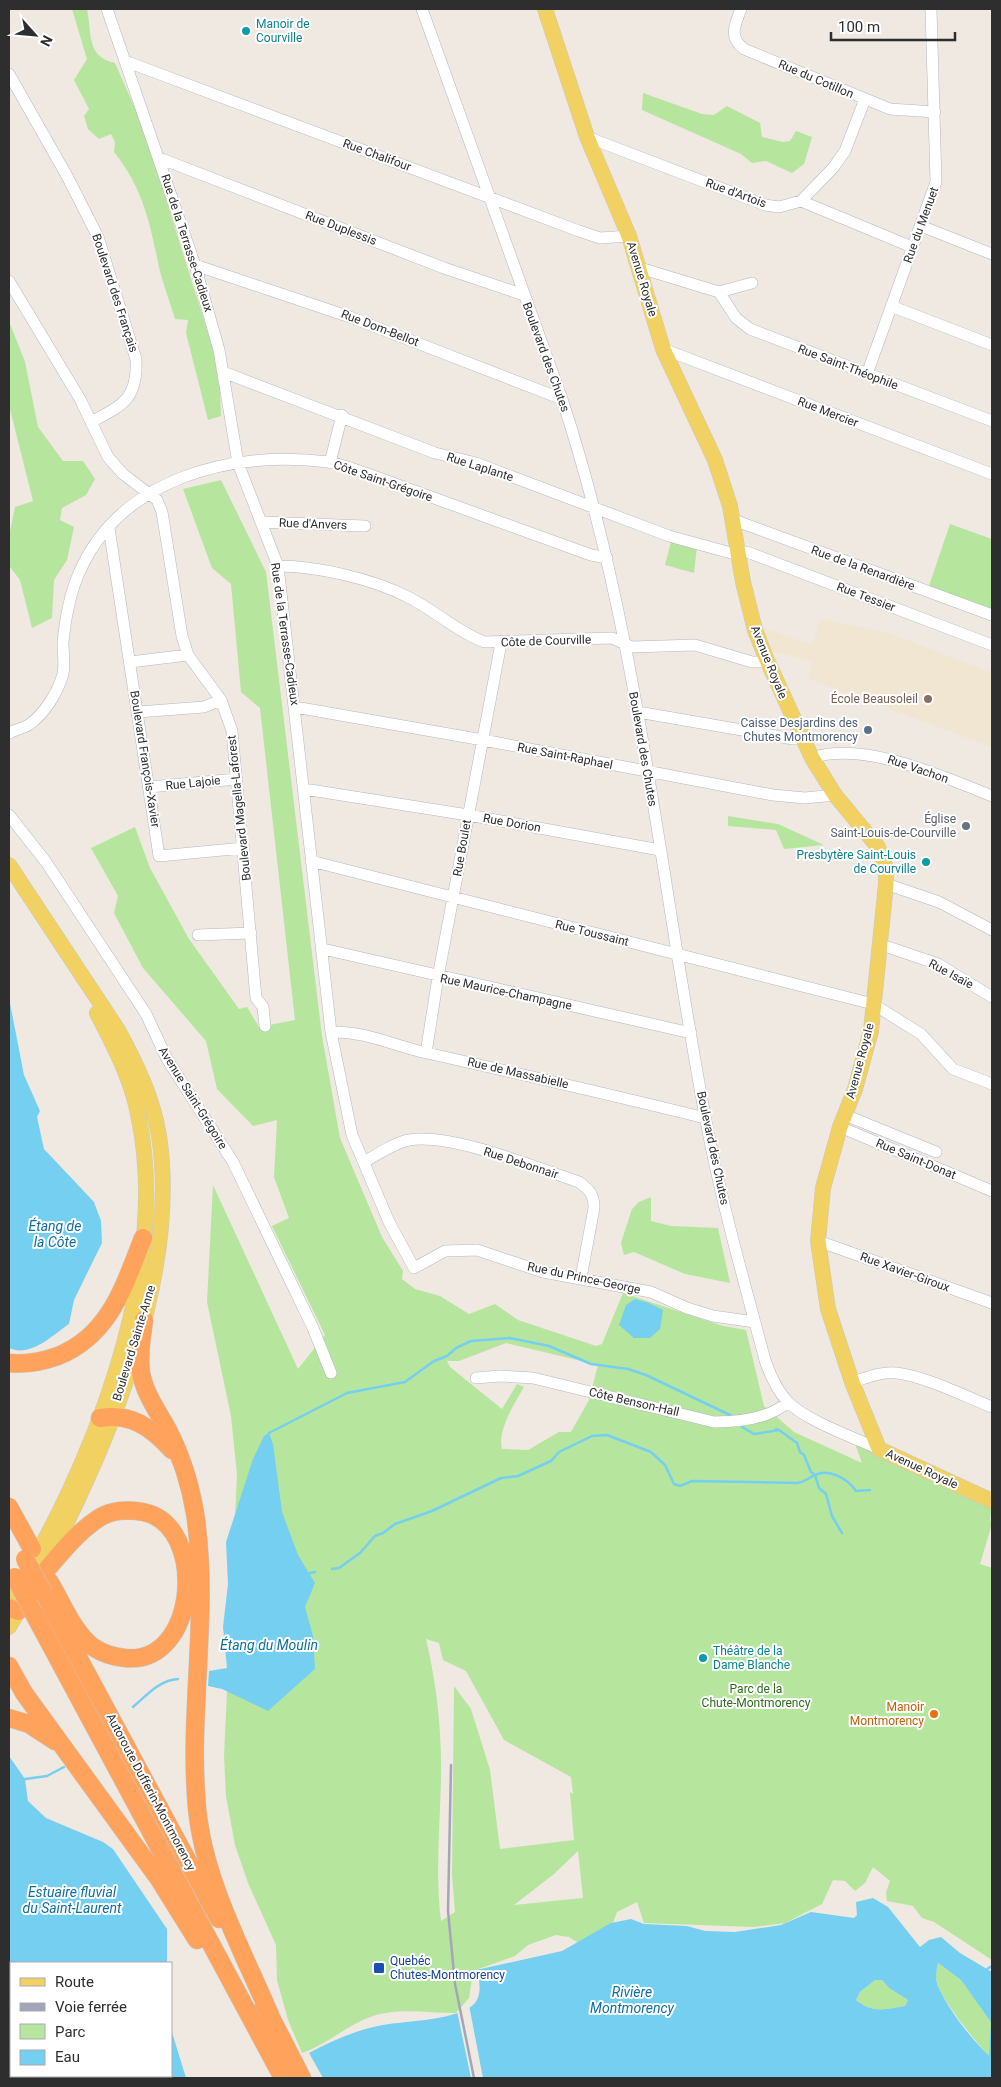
<svg xmlns="http://www.w3.org/2000/svg" width="1001" height="2087" viewBox="0 0 1001 2087" font-family="Roboto,sans-serif">
<rect width="100%" height="100%" fill="#efe9e1"/>
<path fill="#f0e6d1" d="M821,619L888,633L992,673V747L808,679L813,662L781,653H769L758,626L812,645Z"/>
<path fill="#b6e59e" fill-rule="evenodd" d="M72,9H87C92,33 86,57 115,63L144,129L219,368L221,416L208,420L186,333L188,320L175,319C170,302 163,284 159,267C150,223 143,188 114,152L115,142L111,134L99,139L88,129L84,116L89,109L74,80L87,59Z
M643,93L702,114L714,115L727,106L760,123L762,137L783,142L790,141L796,131L812,137L804,164L792,173L766,161L752,163L741,154L642,110Z
M9,321L25,362L38,427L63,461H83L95,479L86,495L62,508L60,520L74,527L67,560L54,580L52,618L32,628L20,580L10,567L9,560V536L15,507L33,501L9,405Z
M221,480L266,572L322,1036L340,1138L382,1237L403,1271L402,1279L415,1289L440,1296L469,1314L495,1304L518,1320L596,1346L602,1344L623,1293L723,1326L746,1330L764,1406L794,1432L862,1463L853,1438L992,1501L990,1520L992,1524L980,1564L992,1568V1960L934,1922L922,1918L913,1906L887,1901L886,1892L890,1881L873,1867L865,1883L855,1891L845,1881L833,1880L822,1904L785,1923L753,1927L644,1923L637,1902L617,1912L610,1931L582,1945L569,1937L556,1935L528,1945L515,1956L473,1971L469,1998L456,2013C422,2013 389,2005 357,2023C338,2033 322,2046 302,2053L288,2020L277,1980L276,1945L248,1883L235,1845L226,1796L224,1756L237,1475L231,1416L207,1302L213,1185L298,1369L325,1335L272,1226L289,1218L274,1177L277,1120L253,1126L217,1089L206,1041L143,968L114,913L118,896L91,848L135,827L150,868L189,939L239,1009L247,1007L259,1027L295,1020L260,708L241,692L231,584L212,568L183,489ZM506,1343L598,1365L589,1400L571,1432H559L528,1450L502,1449C497,1430 515,1403 524,1387L517,1384L502,1409L450,1367L447,1361H459ZM426,1639L439,1643L443,1660L466,1671L504,1740L571,1777L573,1794L570,1792L574,1840L500,1849L490,1770L471,1709L454,1686L452,1875L455,1912L441,1921C435,1874 440,1826 441,1779C442,1732 437,1686 426,1639ZM578,1851L583,1898L514,1905L554,1874Z
M950,524L992,539V609L929,586Z
M672,538L697,546L694,573L665,565Z
M728,816L778,824L824,845L784,849L776,830L728,826Z
M651,1197V1221L671,1226L718,1228L730,1283L685,1274L634,1252L624,1255L621,1243L632,1209L639,1202Z
M938,1963L961,1980L992,2022L989,2057C976,2041 941,2000 937,1982C935,1975 936,1970 938,1963Z
M875,1980H882L889,1988L908,2000L905,2006C884,2009 874,2014 856,2000L860,1992Z"/>
<path fill="#75cff0" fill-rule="evenodd" d="M9,998L24,1075L40,1111L37,1117L44,1149L94,1202L101,1221L102,1243L74,1300L69,1324C53,1335 30,1358 9,1348Z
M635,1299L649,1303L663,1310L660,1329L650,1338H634L619,1325L626,1305Z
M269,1433L273,1444L282,1512L298,1555L315,1583L305,1607L313,1636L315,1669L268,1711L222,1689L208,1686L209,1671L227,1668L223,1627L228,1584L226,1542L253,1459L264,1436Z
M9,1756L25,1779L28,1801L46,1818L103,1842L113,1849L167,1929V1963H11V2076H171V2029L186,2078H9Z
M873,1898L888,1907L920,1947L929,1940L941,1937L960,1953L992,1972V2078H264C302,2057 339,2033 383,2025C405,2021 461,2020 475,2003C482,1994 480,1980 476,1970L562,1951L611,1923L631,1919L644,1924L687,1926L705,1931L735,1932L781,1925L811,1912L854,1918L857,1915L856,1902ZM938,1963L961,1980L991,2022L989,2056C970,2037 949,2011 938,1986C935,1979 936,1971 938,1963ZM875,1980H882L889,1988L908,2000L905,2006C884,2009 874,2014 856,2000L860,1992Z"/>
<path fill="#efe9e1" d="M469,2005L483,2078H471L457,2011Z
M308,2051L323,2078H264L263,2076Z"/>
<g fill="none" stroke-linecap="round" stroke-linejoin="round">
<path stroke="#75cff0" stroke-width="2.5" d="M742,1427L754,1434L779,1430L776,1429
M779,1430L797,1443L800,1452L804,1455L811,1472L815,1475L819,1488L826,1494L832,1516L842,1533
M269,1433L347,1393L405,1382L434,1361L447,1356L456,1348L471,1341L510,1338L549,1346L591,1364L628,1369L646,1375L732,1416
M332,1569L339,1568L360,1553L375,1536L383,1533L395,1524L432,1511L501,1478L518,1476L551,1461L559,1452L592,1436L607,1435L651,1452L665,1465L674,1484L680,1486L692,1481L797,1483C805,1482 808,1478 815,1475C829,1468 848,1479 856,1491L870,1490
M310,1573L315,1572
M133,1707C146,1696 159,1680 178,1679
M25,1779L47,1776L64,1767
M987,1969L992,1966"/>
<defs>
<path id="minor" d="M107,9L195,265L219,350L238,463L278,566L331,1032L352,1135L389,1222L414,1268L445,1251L477,1250L543,1272L651,1292L687,1308L713,1316L755,1322
M422,9L562,399C639,633 660,880 706,1121C721,1201 744,1281 765,1360C770,1375 776,1389 787,1401C804,1420 855,1438 879,1449
M741,9C735,25 728,37 744,49L890,109L935,112
M125,61L579,231L600,238L629,236
M9,74L67,176L98,237L136,359C138,399 123,405 91,422
M587,137L765,205L779,207L801,201L912,247
M159,158L444,268L524,295
M801,201L833,168L845,151L865,99
M921,226L992,254
M195,265L350,317L562,399
M640,268L719,292L736,318L750,329L992,421
M9,281L80,399L108,457L123,474L157,500L162,512L182,636L188,655L221,700L232,731L256,998L263,1007L265,1026
M719,292L752,283
M891,306L992,345
M663,349L992,474
M223,372L435,453L476,463L669,536L731,553L747,552L992,645
M867,374L936,182L931,9
M330,463L342,415
M734,520L992,615
M261,522L365,526
M109,528L159,856L244,848
M278,566C317,566 373,579 408,597C434,610 456,631 484,642L612,638L632,647L695,645L752,662H768
M130,662L188,655
M295,707L483,740L773,795L805,798L835,795
M138,712L204,707L221,700
M638,712L793,739H802
M9,733C15,730 24,728 30,724C45,713 58,692 63,674C65,664 63,653 63,643C65,621 70,594 79,573C121,477 233,450 328,462C341,464 353,469 365,473L591,555L607,558
M812,758C863,740 944,777 992,796
M149,787L237,779
M304,789L468,815L660,850
M9,815L46,862L146,1014L167,1059L233,1162L313,1328L331,1373
M311,861L873,1004L921,1034L953,1069L992,1084
M886,884L939,902L992,930
M198,935L251,933
M879,944L938,964L992,997
M323,949L691,1033
M331,1032C365,1031 395,1046 427,1053C520,1074 613,1095 705,1118
M426,1053L438,977L501,643
M845,1115L936,1152
M840,1127L992,1191
M364,1162C378,1154 394,1143 409,1140C452,1133 537,1168 579,1182C590,1190 594,1195 594,1208L581,1278
M818,1241L992,1303
M476,1378L500,1376L533,1378L714,1422C739,1422 769,1419 788,1402
M852,1382C866,1378 882,1371 897,1373C927,1377 964,1396 992,1407"/>
<path id="major" d="M545,9L587,137L629,236L663,349L715,460L730,506L743,582L755,630L766,658L812,758L835,795L878,847L886,868V884L871,1031L855,1089L840,1127L823,1188L818,1241L828,1309L852,1382L879,1449L992,1501
M9,865L118,1030C136,1063 153,1098 159,1136C180,1274 109,1444 45,1565
M9,1602C91,1471 172,1271 138,1114C131,1078 114,1046 97,1013
M9,1627L24,1602"/>
<path id="highway" d="M144,1320C142,1338 138,1356 141,1373C145,1394 157,1410 167,1428C181,1455 190,1483 195,1513C210,1611 188,1710 197,1808C204,1881 242,1949 270,2015
M9,1363C26,1365 41,1362 58,1356C110,1335 124,1286 143,1238
M100,1418C131,1413 151,1427 172,1450
M9,1507L32,1549
M35,1583C55,1561 74,1534 99,1518C111,1510 129,1509 143,1512C208,1524 199,1666 125,1658C114,1657 102,1653 93,1647C73,1632 62,1602 49,1581
M44,1594L219,1919
M9,1608L18,1611
M33,1612L283,2078
M9,1666L24,1693L159,1879L197,1940
M9,1718L29,1724L55,1741
M264,2004L302,2078"/>
</defs>
<use href="#minor" stroke="#b4b7c1" stroke-width="12"/>
<use href="#major" stroke="#c9c9c9" stroke-width="16"/>
<use href="#highway" stroke="#c9c9c9" stroke-width="19"/>
<use href="#minor" stroke="#fff" stroke-width="11"/>
<use href="#major" stroke="#f2d163" stroke-width="15"/>
<use href="#highway" stroke="#ffa35c" stroke-width="18"/>
<path stroke="#a3a6b8" stroke-width="2.5" d="M451,1765L448,1911L455,1984L474,2078"/>
<defs>
<path id="highway-bridge" d="M25,1559L44,1594
M15,1577L33,1612"/>
</defs>
<use href="#highway-bridge" stroke="#c9c9c9" stroke-width="19" stroke-linecap="butt"/>
<use href="#highway-bridge" stroke="#ffa35c" stroke-width="18"/>
</g>
<g fill="#0f9aa8" stroke="#fff" stroke-width="2">
<circle cx="246" cy="31" r="5"/>
<circle cx="926" cy="862" r="5"/>
<circle cx="703" cy="1658" r="5"/>
</g>
<circle fill="#8d6e63" stroke="#fff" stroke-width="2" cx="928" cy="699" r="5"/>
<circle fill="#5c6f8a" stroke="#fff" stroke-width="2" cx="868" cy="730" r="5"/>
<circle fill="#6b7280" stroke="#fff" stroke-width="2" cx="966" cy="826" r="5"/>
<circle fill="#e8710a" stroke="#fff" stroke-width="2" cx="934" cy="1714" r="5"/>
<rect fill="#1a4fb4" stroke="#fff" stroke-width="2" x="373" y="1962" width="12" height="12" rx="2.5"/>
<g text-anchor="middle" stroke-width="4" stroke-linejoin="round" paint-order="stroke">
<g font-size="12" fill="#0d838f" stroke="#fff" text-anchor="start">
<text x="256" y="28">Manoir de<tspan x="256" dy="14">Courville</tspan></text>
<text x="916" y="859" text-anchor="end">Presbytère Saint-Louis<tspan x="916" dy="14">de Courville</tspan></text>
<text x="713" y="1655">Théâtre de la<tspan x="713" dy="14">Dame Blanche</tspan></text>
</g>
<g font-size="12" fill="#2e2e2e" stroke="#fff">
<text transform="translate(816 79) rotate(23)" y="4">Rue du Cotillon</text>
<text transform="translate(377 155) rotate(20)" y="4">Rue Chalifour</text>
<text transform="translate(736 193) rotate(20)" y="4">Rue d'Artois</text>
<text transform="translate(921 225) rotate(-70)" y="4">Rue du Menuet</text>
<text transform="translate(341 228) rotate(21)" y="4">Rue Duplessis</text>
<text transform="translate(187 243) rotate(72)" y="4">Rue de la Terrasse-Cadieux</text>
<text transform="translate(642 279) rotate(73)" y="4">Avenue Royale</text>
<text transform="translate(115 293) rotate(72)" y="4">Boulevard des Français</text>
<text transform="translate(380 328) rotate(21)" y="4">Rue Dom-Bellot</text>
<text transform="translate(546 357) rotate(70)" y="4">Boulevard des Chutes</text>
<text transform="translate(848 367) rotate(21)" y="4">Rue Saint-Théophile</text>
<text transform="translate(828 412) rotate(21)" y="4">Rue Mercier</text>
<text transform="translate(480 467) rotate(18)" y="4">Rue Laplante</text>
<text transform="translate(383 481) rotate(19)" y="4">Côte Saint-Grégoire</text>
<text transform="translate(313 524) rotate(2)" y="4">Rue d'Anvers</text>
<text transform="translate(863 568) rotate(20)" y="4">Rue de la Renardière</text>
<text transform="translate(866 597) rotate(21)" y="4">Rue Tessier</text>
<text transform="translate(285 634) rotate(82)" y="4">Rue de la Terrasse-Cadieux</text>
<text transform="translate(546 641) rotate(-2)" y="4">Côte de Courville</text>
<text transform="translate(769 662) rotate(68)" y="4">Avenue Royale</text>
<text transform="translate(643 749) rotate(80)" y="4">Boulevard des Chutes</text>
<text transform="translate(565 756) rotate(11)" y="4">Rue Saint-Raphael</text>
<text transform="translate(145 759) rotate(81)" y="4">Boulevard François-Xavier</text>
<text transform="translate(918 769) rotate(19)" y="4">Rue Vachon</text>
<text transform="translate(193 783) rotate(-6)" y="4">Rue Lajoie</text>
<text transform="translate(239 808) rotate(-96)" y="4">Boulevard Magella-Laforest</text>
<text transform="translate(512 823) rotate(10)" y="4">Rue Dorion</text>
<text transform="translate(462 848) rotate(-80)" y="4">Rue Boulet</text>
<text transform="translate(592 933) rotate(14)" y="4">Rue Toussaint</text>
<text transform="translate(951 974) rotate(28)" y="4">Rue Isaïe</text>
<text transform="translate(506 992) rotate(12)" y="4">Rue Maurice-Champagne</text>
<text transform="translate(860 1061) rotate(-75)" y="4">Avenue Royale</text>
<text transform="translate(518 1073) rotate(13)" y="4">Rue de Massabielle</text>
<text transform="translate(193 1098) rotate(58)" y="4">Avenue Saint-Grégoire</text>
<text transform="translate(713 1148) rotate(78)" y="4">Boulevard des Chutes</text>
<text transform="translate(916 1159) rotate(23)" y="4">Rue Saint-Donat</text>
<text transform="translate(521 1163) rotate(18)" y="4">Rue Debonnair</text>
<text transform="translate(905 1272) rotate(20)" y="4">Rue Xavier-Giroux</text>
<text transform="translate(584 1278) rotate(12)" y="4">Rue du Prince-George</text>
<text transform="translate(134 1343) rotate(-73)" y="4">Boulevard Sainte-Anne</text>
<text transform="translate(634 1402) rotate(13)" y="4">Côte Benson-Hall</text>
<text transform="translate(922 1469) rotate(25)" y="4">Avenue Royale</text>
<text transform="translate(151 1792) rotate(62)" y="4">Autoroute Dufferin-Montmorency</text>
</g>
<g font-size="12" fill="#785e54" stroke="#fff" text-anchor="end">
<text x="918" y="703">École Beausoleil</text>
</g>
<g font-size="12" fill="#4e5e75" stroke="#fff" text-anchor="end">
<text x="858" y="727">Caisse Desjardins des<tspan x="858" dy="14">Chutes Montmorency</tspan></text>
</g>
<g font-size="12" fill="#5b616d" stroke="#fff" text-anchor="end">
<text x="956" y="823">Église<tspan x="956" dy="14">Saint-Louis-de-Courville</tspan></text>
</g>
<g font-size="12" fill="#2c6e1b" stroke="#fff">
<text x="756" y="1693">Parc de la<tspan x="756" dy="14">Chute-Montmorency</tspan></text>
</g>
<g font-size="12" fill="#c56008" stroke="#fff" text-anchor="end">
<text x="924" y="1711">Manoir<tspan x="924" dy="14">Montmorency</tspan></text>
</g>
<g font-size="12" fill="#164399" stroke="#fff" text-anchor="start">
<text x="390" y="1965">Quebéc<tspan x="390" dy="14">Chutes-Montmorency</tspan></text>
</g>
<g font-size="14" font-style="italic" fill="#0d6fa3" stroke="#fff">
<text x="55" y="1231">Étang de<tspan x="55" dy="16">la Côte</tspan></text>
<text x="269" y="1650">Étang du Moulin</text>
<text x="72" y="1897">Estuaire fluvial<tspan x="72" dy="16">du Saint-Laurent</tspan></text>
<text x="632" y="1997">Rivière<tspan x="632" dy="16">Montmorency</tspan></text>
</g>
</g>
<rect width="1001" height="2087" fill="none" stroke="#2e2e2e" stroke-width="20"/>
<rect x="10" y="1962" width="162" height="115" fill="#ffffff" stroke="#ababab"/>
<rect x="20" y="1978" width="25" height="8" fill="#f2d163" stroke="#ababab"/>
<text x="55" y="1987" font-size="15" fill="#2e2e2e">Route</text>
<rect x="20" y="2003" width="25" height="8" fill="#a3a6b8" stroke="#ababab"/>
<text x="55" y="2012" font-size="15" fill="#2e2e2e">Voie ferrée</text>
<rect x="20" y="2024" width="25" height="15" fill="#b6e59e" stroke="#ababab"/>
<text x="55" y="2037" font-size="15" fill="#2e2e2e">Parc</text>
<rect x="20" y="2050" width="25" height="15" fill="#75cff0" stroke="#ababab"/>
<text x="55" y="2062" font-size="15" fill="#2e2e2e">Eau</text>
<g transform="translate(35 35) rotate(117)" stroke="#ffffff" stroke-width="4" paint-order="stroke">
<path d="M0-4L9 19L0 12L-9 19Z" fill="#2e2e2e"/>
<text y="-8" font-size="14" font-weight="bold" text-anchor="middle" fill="#2e2e2e">N</text>
</g>
<path d="M831 32v8h124v-8" fill="none" stroke="#2e2e2e" stroke-width="2.5"/>
<text x="838" y="32" font-size="15" fill="#2e2e2e" stroke="#ffffff" stroke-width="4" paint-order="stroke">100 m</text>
</svg>
